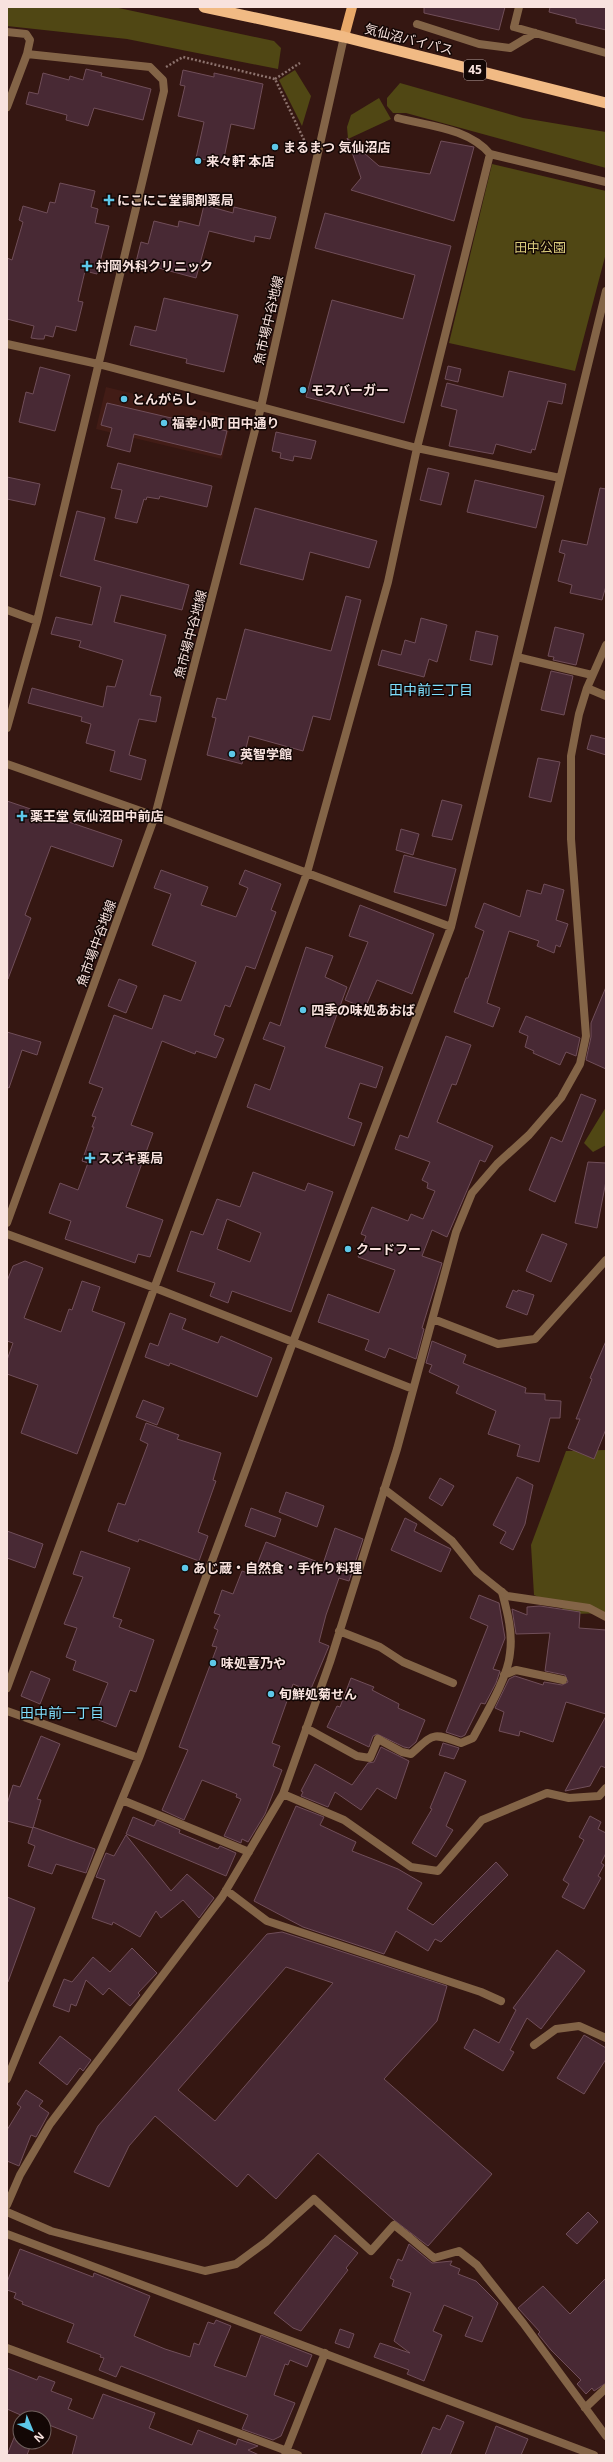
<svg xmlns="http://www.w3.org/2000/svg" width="613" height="2462" viewBox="0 0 613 2462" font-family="'Noto Sans','Noto Sans JP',sans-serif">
<rect width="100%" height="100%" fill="#351712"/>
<path fill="#421c16" d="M106,387L232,418L222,459L96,429Z"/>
<path fill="#504714" d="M7,7H114L274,41L281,48L278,69L127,39L7,26Z
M295,70L311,96L302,126L279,80Z
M400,83L523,118L606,132V168L406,113H393L387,106V98Z
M379,98L391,119L348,139L347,127L351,115Z
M492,164L606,191V253L575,371L449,343Z
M606,1107V1145L593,1152L584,1143Z
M606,1450V1613L574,1614L534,1595L531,1545L566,1451Z"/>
<path fill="#482934" stroke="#704e59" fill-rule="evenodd" d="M424,7H505L499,30L424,13Z
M550,7H606V30L576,23V19L549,12Z
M86,69L102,73L101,76L151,89L143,120L94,108L88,126L66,120L67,115L26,104L29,92L38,94L43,73L69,80L70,76L83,80Z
M183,70L214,77V73L263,84L254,129L231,124L223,163L196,158L204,122L178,116L185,86L180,85Z
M347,138L379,166L430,174L441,141L474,147L454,221L351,190L361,178Z
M60,183L95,191L91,207L98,209L95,223L109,226L97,274L85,271L78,301L83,302L76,331L56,326L53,337L45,335L44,339H38L31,338L34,326L7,319V258L12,260L23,222L19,220L23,206L47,213L50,202L55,203Z
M204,205L233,213L234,207L276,217L270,239L255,236L254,242L209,231L196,278L136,262L141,242L148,244L154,221L178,227L179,221L199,226Z
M325,213L451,246L404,423L306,397L332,300L403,319L415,275L315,248Z
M164,298L238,315L224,372L186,363L187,359L130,345L135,326L156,331Z
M448,366L461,369L458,382L445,379Z
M40,367L70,375L55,431L19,422L26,392L33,394Z
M509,371L566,384L562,404L548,401L535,450L532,449L531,453L496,444L493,454L449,446L457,410L441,406L447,383L503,397Z
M107,403L227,431L221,455L134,434L130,452L107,446L112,428L101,425Z
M276,432L316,441L311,459L294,456L293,461L280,458L281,453L272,451Z
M118,463L212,486L207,507L160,496L159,499L147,497L146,500L144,499L137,523L115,518L122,490L111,488Z
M428,468L449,473L441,505L420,500Z
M7,477L40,484L35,505L7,499Z
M475,480L544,496L536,528L467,512Z
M600,488L606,489V586L602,600L570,593L572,585L558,581L565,554L559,552L562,540L587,545Z
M255,508L377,541L369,568L310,552L303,580L240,564Z
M77,511L105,518L94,560L189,585L182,610L121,595L114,622L166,635L150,695L161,697L156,722L139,719L129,755L146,760L141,780L110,771L115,751L86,743L91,724L81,721L82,717L28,703L32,688L103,707L107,686L115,687L123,660L79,647L81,641L51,634L56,617L92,625L101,587L60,576Z
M346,596L361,600L330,720L313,716L303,751L249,736L242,764L207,755L216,718L212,717L217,698L226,700L245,629L331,651Z
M421,618L447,625L437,662L429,659L424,677L378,665L382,650L401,655L405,640L415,643Z
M555,627L584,634L576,665L553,660L554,657L548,656Z
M476,631L498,636L492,665L470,660Z
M551,671L573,676L564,715L541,710Z
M591,735L606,739V755L587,749Z
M538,758L560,762L551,802L529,797Z
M442,800L462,805L452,840L432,836Z
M7,801L122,840L113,867L51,846L25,915L31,918L8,979Z
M401,829L419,834L413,855L396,850Z
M404,855L456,869L446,906L394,892Z
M161,870L208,887L201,905L236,917L248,888L239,884L245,870L281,884L271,910L276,912L255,969L246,966L230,1007L225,1005L214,1035L224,1039L216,1058L196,1051L195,1054L162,1041L131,1125L153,1133L126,1207L163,1220L150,1257L138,1254L135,1263L65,1239L71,1221L49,1213L60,1183L78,1190L88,1163L82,1161L94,1127H92L96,1117L92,1116L103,1088L89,1083L114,1015L152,1029L164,995L181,1001L196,962L152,945L171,894L154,888Z
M544,884L564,890L556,920L568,924L560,947L556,945L554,953L537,946L539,941L509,931L487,1003L500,1008L493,1027L454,1012L466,978H468L484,931L475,927L484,903L520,917L527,890L541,894Z
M360,905L434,934L412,994L377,980L365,1008L345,1000L368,942L349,936Z
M306,947L333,956L325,977L347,987L325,1047L383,1067L376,1088L360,1083L348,1118L362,1123L354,1146L247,1107L255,1084L270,1090L285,1047L263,1039L270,1022L280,1026Z
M119,979L137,986L126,1013L108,1006Z
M606,987V1069L586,1060L591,1037V1023Z
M526,1016L580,1038L576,1056L566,1052L560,1065L533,1053L534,1051L525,1047L528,1036L519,1032Z
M7,1032L41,1042L37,1055L22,1050L9,1088L7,1087Z
M446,1036L471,1045L456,1085L452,1084L437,1122L493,1146L485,1162L480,1160L447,1237L432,1230L422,1256L442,1263L422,1328L424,1329L416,1359L389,1348L385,1358L365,1350L369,1340L318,1322L328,1294L379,1313L395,1270L358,1257L366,1236L361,1234L372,1207L408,1221L411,1214L423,1219L435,1191L427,1188L428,1183L422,1180L430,1162L395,1149L400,1135L408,1138Z
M581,1094L596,1100L555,1202L529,1190L551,1137L562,1142Z
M588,1162L606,1163V1181L597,1228L575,1223Z
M253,1172L305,1191L308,1183L333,1192L291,1312L232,1291L228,1303L210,1296L215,1283L177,1271L191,1231L203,1235L217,1199L240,1207ZM227,1219L261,1233L250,1262L217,1249Z
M542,1234L567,1244L551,1282L526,1271Z
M25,1261L43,1268L24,1318L61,1332L69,1309L72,1310L82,1281L100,1287L92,1311L125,1323L77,1454L21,1433L38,1385L7,1374V1360L13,1343L7,1341V1281L13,1266Z
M513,1290L517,1292L518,1290L534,1295L527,1315L506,1307Z
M170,1313L186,1319L182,1329L218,1343L221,1336L272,1358L257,1397L170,1363L169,1366L145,1357L150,1343L158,1346Z
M432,1341L466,1355L463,1363L526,1388L525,1393L545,1394V1400L561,1401L560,1418H550L539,1462L517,1456L520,1445L488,1434L496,1411L456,1393L459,1386L429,1372L432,1365L426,1363Z
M606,1341V1429L594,1459L568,1448L580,1419H576L592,1379L590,1378Z
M143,1400L164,1408L157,1425L136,1417Z
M146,1423L179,1435L177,1439L221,1453L213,1480L216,1481L198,1532L208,1536L199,1561L139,1539L138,1542L108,1531L118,1503L125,1505L148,1444L140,1440Z
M517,1477L533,1485L525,1524L513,1550L500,1543L506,1532L493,1525Z
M440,1478L454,1486L442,1506L429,1498Z
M286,1492L324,1506L317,1527L279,1512Z
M251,1508L281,1519L275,1537L245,1526Z
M405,1518L417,1524L414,1531L451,1549L441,1572L391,1550Z
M335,1528L363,1539L349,1581L339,1578L326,1615L319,1642L329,1646L310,1691L293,1684L272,1743L280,1746L273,1766L282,1770L265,1814L248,1842L242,1839L241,1843L224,1836L241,1799L236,1797L237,1794L202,1780L184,1820L162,1810L188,1750L179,1747L217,1647L212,1646L218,1630L214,1628L220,1615L214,1613L222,1590L233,1594L242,1571L253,1575L266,1542L323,1564Z
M7,1531L43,1544L35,1568L7,1558Z
M81,1551L130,1568L113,1617L122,1620L119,1627L154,1640L136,1692L130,1690L116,1727L94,1718L108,1683L73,1670L76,1661L66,1657L77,1628L64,1624L83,1577L73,1574Z
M479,1595L499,1603L505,1638L493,1669L500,1671L496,1683L485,1704L481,1703L465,1735L461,1737L446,1732L488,1626L470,1618Z
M540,1606L580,1612L579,1628L606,1630V1714L566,1702L553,1742L520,1731L519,1736L499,1731L504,1712L495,1708L509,1679L515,1676L543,1685L544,1682L562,1685L568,1682L565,1675L545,1671L550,1633L516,1634L512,1609L527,1615V1607Z
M31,1671L50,1679L40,1704L21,1696Z
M351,1678L374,1687L372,1690L399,1704L398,1708L425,1720L416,1742L409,1748L404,1747L377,1734L373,1736L369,1747L327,1727L337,1706L340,1707Z
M606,1716V1768L601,1766L590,1786L565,1791Z
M41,1736L60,1744L37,1799L41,1800L33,1828L7,1821V1804L13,1785L20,1787Z
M443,1743L459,1748L454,1759L439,1755Z
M381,1747L409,1761L396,1799L377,1788L361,1810L335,1792L328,1807L301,1796L303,1792L301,1791L315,1764L352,1785L368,1763L374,1762Z
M445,1772L466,1781L446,1826L453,1830L436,1857L412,1843L432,1809L430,1808Z
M296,1806L324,1817L320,1825L356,1842L352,1851L398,1869L422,1883L407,1909L433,1925L496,1862L508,1875L441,1942L435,1939L428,1951L396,1931L384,1954L303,1927L254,1901Z
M590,1816L601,1822L598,1829L606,1833V1853L601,1863L604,1865L598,1876L601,1878L584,1909L562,1897L569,1884L563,1880L584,1840L579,1837Z
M133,1817L154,1826L157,1820L180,1830L179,1833L218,1849L220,1846L236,1853L226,1876L126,1834Z
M33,1827L95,1849L86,1873L56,1864L52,1874L28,1866L35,1846L28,1843Z
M126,1835L171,1891L187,1874L214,1898L199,1918L183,1900L161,1918L156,1911L140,1937L113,1922L112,1925L92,1918L105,1880L96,1877L106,1853L114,1856Z
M7,1897L35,1908L8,1982H7Z
M282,1932L447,1986L437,2021L384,2079L492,2174L428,2246L394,2220L318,2153L276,2199L248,2174L237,2187L155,2116L129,2146L109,2187L74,2172L98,2126L267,1934ZM286,1967L333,1983L215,2121L178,2090Z
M132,1948L157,1973L138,1993L140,1995L130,2006L109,1988L103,1995L86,1980L76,2006L71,2004L69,2012L53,2006L64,1979L72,1982L93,1957L110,1972Z
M557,1950L585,1971L541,2029L527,2018L510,2050L514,2052L503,2071L464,2048L474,2029L499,2043L516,2010L513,2008Z
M584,2035L606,2048V2059L584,2094L557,2078Z
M60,2036L91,2060L83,2071L80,2068L67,2085L39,2063Z
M26,2090L43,2101L39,2106L49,2113L36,2137L31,2135L19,2166L7,2161V2130L21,2107L17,2104Z
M588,2212L598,2222L577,2244L566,2234Z
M335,2235L358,2253L346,2268L348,2270L301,2331L293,2328L274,2313Z
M409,2244L432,2263L452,2261L450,2265L460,2269L458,2274L476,2281L498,2303L482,2342L465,2336L473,2317L444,2305L433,2331L442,2335L424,2381L407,2374L409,2370L374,2357L380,2343L410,2353L394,2341L411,2293L392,2286L394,2280L390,2278L398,2259L402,2261Z
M20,2249L93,2277L94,2273L150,2296L134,2336L165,2349L190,2357L194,2343L199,2345L208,2322L214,2324L216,2320L231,2326L214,2366L246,2377L261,2335L312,2355L307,2367L290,2360L288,2365L285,2364L274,2395L295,2403L281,2436L273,2440L242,2429L248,2415L121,2366L116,2377L99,2370L104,2358L100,2357L101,2355L67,2342L74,2324L22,2304L23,2302L14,2298L16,2293L7,2290V2282Z
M606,2278V2383L594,2391L592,2388L586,2394L577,2384L581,2380L551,2350L538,2334L540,2332L518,2308L543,2286L570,2314Z
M340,2329L354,2334L349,2348L335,2343Z
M7,2368L37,2380L39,2376L55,2382L51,2391L72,2399L68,2409L93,2419L103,2394L155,2413L149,2428L192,2445L198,2430L236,2445L238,2439L258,2446L248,2450L259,2455H72L77,2436L44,2423V2418H22L23,2416L7,2409Z
M447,2415L464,2422L450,2455H421L433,2427L440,2430Z
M20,2423V2442H32L27,2455H7Z
M496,2426L528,2439L521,2455H485Z"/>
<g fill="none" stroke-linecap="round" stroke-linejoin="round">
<path stroke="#8c726d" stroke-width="2.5" stroke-dasharray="2 2" stroke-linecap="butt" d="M166,67L183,57L275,79L305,142
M275,79L300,63"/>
<path stroke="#836447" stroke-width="8" d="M504,1675L516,1670L563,1680
M378,1739L402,1752L411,1754C434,1734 431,1732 461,1743L473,1738C485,1715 508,1678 510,1653C513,1632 507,1611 502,1592
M7,2212L51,2231L205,2271L236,2264L266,2242L314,2199L371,2251L394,2225L409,2237"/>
<path stroke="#836447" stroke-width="8" d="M519,7L514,27L606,53
M417,24L479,44L510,48L535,33
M7,32L26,34L30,40L27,54L7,107
M398,118C428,126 468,128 490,154
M7,344L98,364L417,448L560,478
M7,610L37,621
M517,657L592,675
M587,688L606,696
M7,728L37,621L164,91L163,80L150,67L27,54
M7,764L155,816L451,927
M7,1234L155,1288L413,1389
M433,1319L498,1344L535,1339L606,1260
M384,1489L452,1541L477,1572L507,1596L589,1608L606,1617
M339,1631L380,1647L403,1662L453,1683
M7,1688L307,873L388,582L417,448L490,154L606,182
M7,1711L139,1758
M306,1728L357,1756L370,1758L378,1739
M283,1794L344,1820L411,1867L438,1871L482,1820L547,1793L569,1798L599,1796L606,1788
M122,1800L249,1852
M226,1890L267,1921L481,1992L501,2001
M534,2045L556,2029L579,2026L606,2038
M7,2079L139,1758L293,1342L451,927L606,291
M7,2205L20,2175L50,2124L222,1897L283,1794L330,1662L397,1449L456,1232L472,1193L497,1164L529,1135L561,1098L580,1064L586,1036L571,839V756L579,714L587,688L606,645
M7,2234L594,2455
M409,2237L434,2258L459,2251L477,2265L523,2323L606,2436
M7,2348L298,2455
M585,2408L606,2388
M285,2454L325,2353"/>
<path stroke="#836447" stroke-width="8" d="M7,1223L155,816L261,407L344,37"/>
<path stroke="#e8a869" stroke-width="10" d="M344,37L352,7"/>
<path stroke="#f1ba84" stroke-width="11" d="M204,7L344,37L606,103"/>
</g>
<g fill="#5dc7e8" stroke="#130705" stroke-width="1.5">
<circle cx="275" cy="147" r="4"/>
<circle cx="198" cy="161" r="4"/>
<path d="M107 194h4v4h4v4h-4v4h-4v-4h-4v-4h4z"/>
<path d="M85 260h4v4h4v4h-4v4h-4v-4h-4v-4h4z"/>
<circle cx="303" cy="390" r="4"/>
<circle cx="124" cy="399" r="4"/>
<circle cx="164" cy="423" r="4"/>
<circle cx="232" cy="754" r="4"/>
<path d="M20 810h4v4h4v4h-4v4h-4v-4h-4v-4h4z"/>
<circle cx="303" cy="1010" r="4"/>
<path d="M88 1152h4v4h4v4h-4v4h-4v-4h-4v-4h4z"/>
<circle cx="348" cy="1249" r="4"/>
<circle cx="185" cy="1568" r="4"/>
<circle cx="213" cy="1663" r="4"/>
<circle cx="271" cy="1694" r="4"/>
</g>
<g text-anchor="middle" stroke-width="3" stroke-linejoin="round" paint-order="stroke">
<rect fill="#130705" stroke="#b3a09d" stroke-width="1" x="464" y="60" width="22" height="20" rx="3"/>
<g font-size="12" font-weight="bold" fill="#f8e2de">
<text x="475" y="74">45</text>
</g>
<g font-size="13" fill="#f8e2de" stroke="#130705">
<text transform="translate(409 39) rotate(14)" y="5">気仙沼バイパス</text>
<text transform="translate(268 320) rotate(-77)" y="5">魚市場中谷地線</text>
<text transform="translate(190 634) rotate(-75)" y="5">魚市場中谷地線</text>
<text transform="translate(96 943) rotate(-70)" y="5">魚市場中谷地線</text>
</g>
<g font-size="13" font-weight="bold" fill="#f8e2de" stroke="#130705" text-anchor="start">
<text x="283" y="152">まるまつ 気仙沼店</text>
<text x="206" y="166">来々軒 本店</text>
<text x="117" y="205">にこにこ堂調剤薬局</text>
<text x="96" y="271">村岡外科クリニック</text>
<text x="311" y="395">モスバーガー</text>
<text x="132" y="404">とんがらし</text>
<text x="172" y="428">福幸小町 田中通り</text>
<text x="240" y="759">英智学館</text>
<text x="30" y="821">薬王堂 気仙沼田中前店</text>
<text x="311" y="1015">四季の味処あおば</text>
<text x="98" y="1163">スズキ薬局</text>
<text x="356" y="1254">クードフー</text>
<text x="193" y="1573">あじ蔵・自然食・手作り料理</text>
<text x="221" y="1668">味処喜乃や</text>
<text x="279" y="1699">旬鮮処菊せん</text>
</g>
<g font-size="13" fill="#d9ca7c" stroke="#130705">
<text x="540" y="252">田中公園</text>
</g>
<g font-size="14" fill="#80dffe" stroke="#130705">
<text x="431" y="695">田中前三丁目</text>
<text x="62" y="1718">田中前一丁目</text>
</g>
</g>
<rect width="613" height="2462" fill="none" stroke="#f8e2de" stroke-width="16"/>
<g transform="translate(32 2430) rotate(136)"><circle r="19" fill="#130705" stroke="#6f5f5c"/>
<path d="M0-3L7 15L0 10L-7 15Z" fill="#5dc7e8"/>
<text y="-6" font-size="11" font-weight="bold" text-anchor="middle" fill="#f8e2de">N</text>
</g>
</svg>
